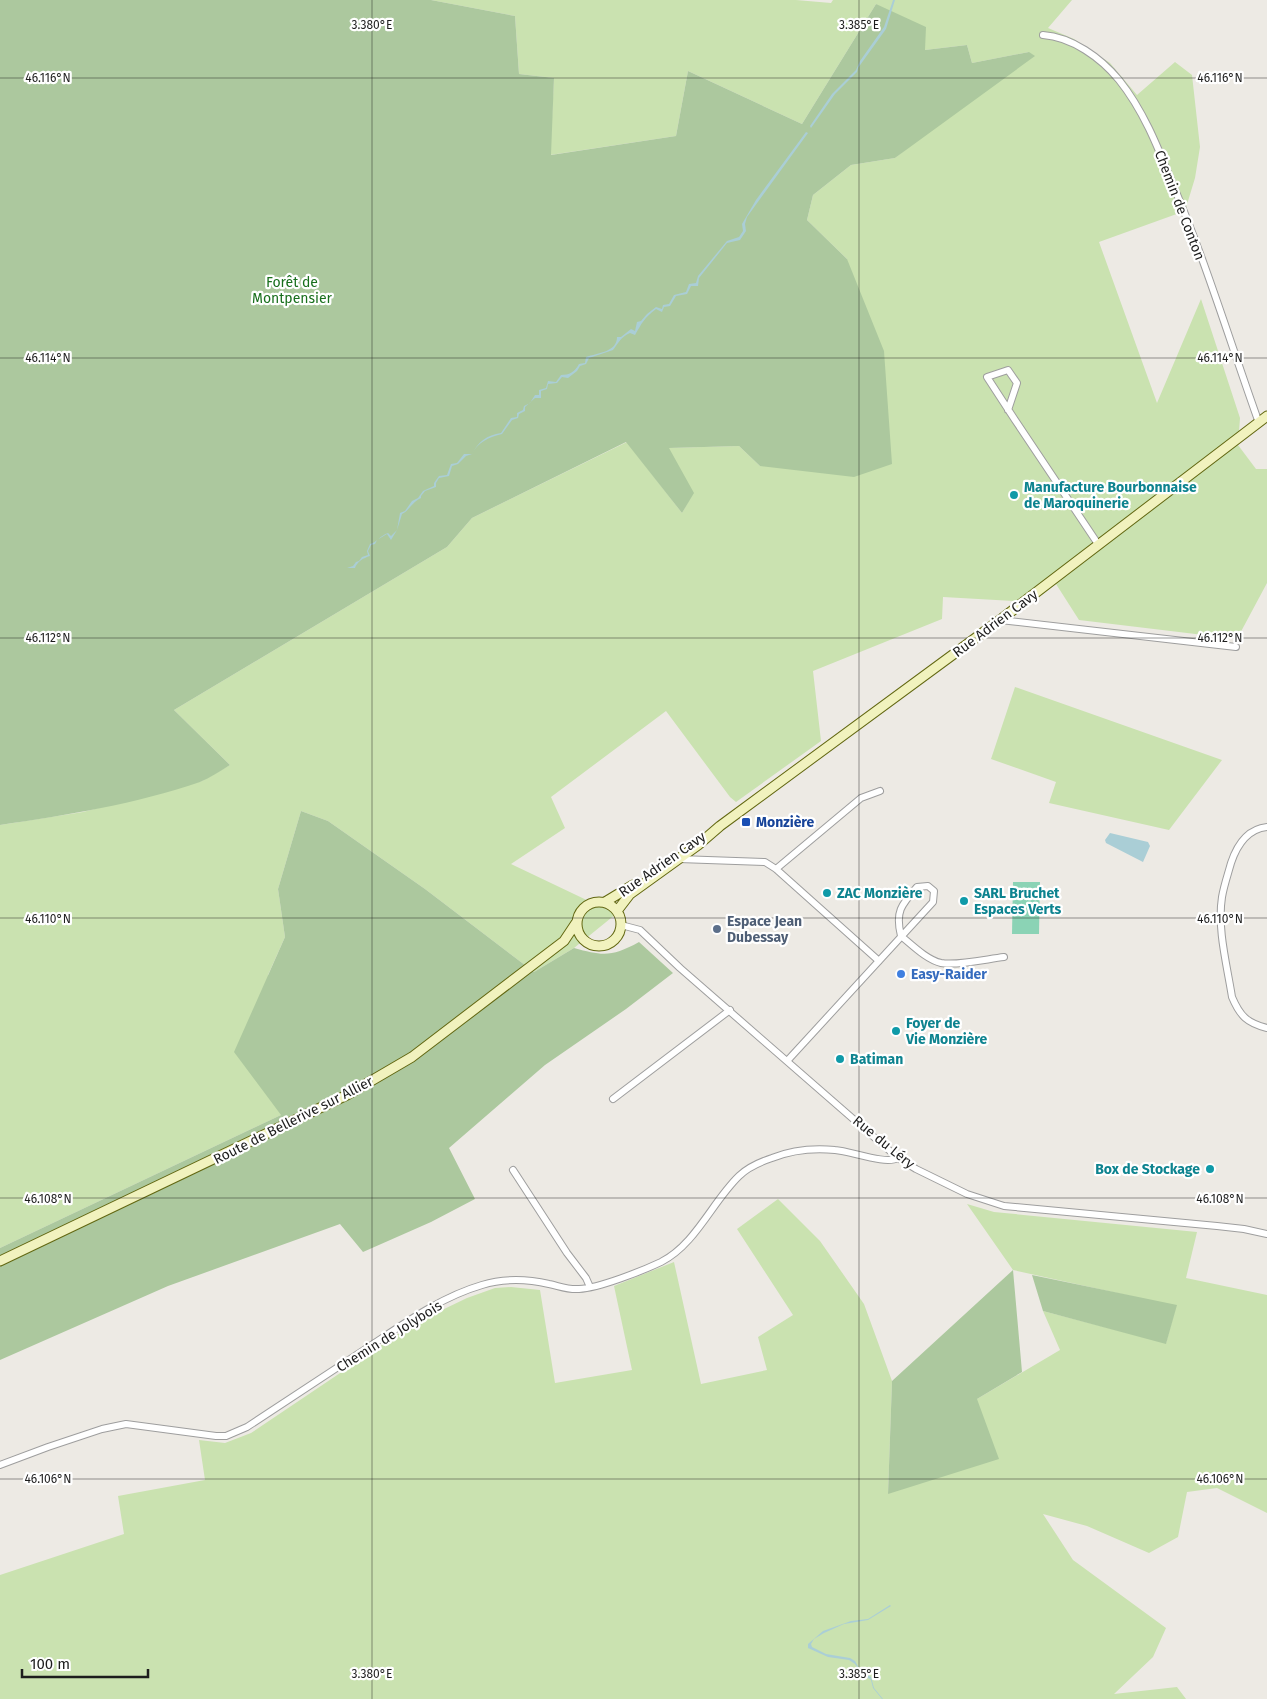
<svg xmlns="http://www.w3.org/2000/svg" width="1267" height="1699" viewBox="0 0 1267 1699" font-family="'Fira Sans',sans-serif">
<rect width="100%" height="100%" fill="#edeae4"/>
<path fill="#cae2b0" d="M431,0H796L831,3L833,0H1072L1048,28L1074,39L1110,63L1137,95L1175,62L1192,75L1200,147L1195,178L1185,211L1099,242L1157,403L1201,299L1240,418L1238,445L1256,469H1267V583L1237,639L1079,620L1056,584L1033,602L943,597L942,619L813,671L821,741L736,802L730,797L666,711L551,797L565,828L511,864L616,914L574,948L534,972L425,889L328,821L301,811L278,889L285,937L268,975L281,1115L0,1248V825L83,812L202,781L230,765L174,710L447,547L472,518L627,442L682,513L693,493L668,448L739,446L760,466L847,259L807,220L813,195L851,165L895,158L1029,52L972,63L967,45L925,50L876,4L802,124L688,71L676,136L550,155L554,78L519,74L515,16Z
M1015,687L1222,760L1169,830L1049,803L1056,782L991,759Z
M778,1199L820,1241L864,1304L892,1381L888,1494L977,1399L1060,1350L1043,1311L1166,1343L1176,1306L1013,1270L967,1204L994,1212L1197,1232L1186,1278L1267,1295V1513L1217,1488L1187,1492L1178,1537L1149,1553L1087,1526L1043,1514L1073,1560L1166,1628L1153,1657L1114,1694L1177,1687L1186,1699H0V1575L124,1534L118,1496L205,1480L199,1440L225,1443L251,1433L413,1324L467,1298L495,1288L511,1287L540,1290L555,1383L632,1370L614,1286L674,1262L701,1384L767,1370L758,1337L793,1315L737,1229Z"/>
<path fill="#acc89e" d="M0,0H431L515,16L519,74L554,78L551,155L676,136L688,71L802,124L876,4L926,27L925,50L967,45L972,63L1029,52L1035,56L895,158L851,165L813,195L807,220L847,259L884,351L892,464L854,477L760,466L739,446L669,448L694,493L682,513L626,442L472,518L447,547L174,710L230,765C220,771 210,778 200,782C136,804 67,815 0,825Z
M301,811L328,821L425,889L534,972L574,948C603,956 612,957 639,942L673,973L626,1009L545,1065L449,1148L475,1199L431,1222L363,1252L340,1224L168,1286L0,1360V1248L281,1115L234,1052L285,937L278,889Z
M1013,1270L1022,1372L977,1399L999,1459L888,1494L892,1381Z
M1032,1275L1177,1305L1166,1344L1043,1311Z"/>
<path fill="#8bd3b5" d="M1013,882H1040L1039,934H1012Z"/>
<path fill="#aaced6" d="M893,0H895L886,29L858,68L857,72L835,94L811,128L810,126L832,94L856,70L860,61L884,27Z
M806,132L808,133L747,217L745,224L746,231L740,240L727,243L699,278L698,286H691L687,294L676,296L670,306L664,307L662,312L656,309C644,318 642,323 635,335L630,333C621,337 619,342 613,350L589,358L586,364L580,366L577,371L568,378L562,377L557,383L548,384L547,389L541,391V398H535L525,407V411L519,414L518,418L512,420L502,434C489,437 478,442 472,454L466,456L458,464L452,466L449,476L439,478L436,483V487L425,491L421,496V498C411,503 409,511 402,514L397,530L391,540L387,534L377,540L375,544L371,545L368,551L370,556C363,558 357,562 355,568H347L353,566L356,562L359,561L362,557L368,555L367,551L370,544C376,543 381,535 388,533L391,536L397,530L400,513L405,511L412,501L418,498L423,491L434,486V483L439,476L447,475L451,464L457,463L464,454H472C478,442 487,435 501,433L511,418L517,417V413L523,410L524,406L530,403L535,395H539V390L546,388L548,381L556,382L561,375C569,375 575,372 579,364L585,363L586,357C598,353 617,352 617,337H621L631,329L635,331L637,322L641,321L647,314L656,307L662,309L663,305L669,304L674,295L686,292L689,284L696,283L698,276L727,241L739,237L743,231L742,224L756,200Z
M1110,833L1148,842L1150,846L1143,862L1106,843L1105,840Z
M890,1605L891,1606L868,1620L844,1624L824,1633L814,1639L811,1644L812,1647L826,1654L850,1658L855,1661L860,1670L871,1677L874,1688L883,1699H882L873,1688L871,1680L862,1674L855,1664L849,1660L828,1657L808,1648V1644L823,1631L851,1621L868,1619Z"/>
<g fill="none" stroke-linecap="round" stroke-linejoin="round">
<defs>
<path id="street" d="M1043,35C1072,37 1101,58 1119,80C1143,110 1157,145 1171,180C1205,259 1230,342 1259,423
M1008,410L1017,383L1008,370L987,377L1015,420L1098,544
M1000,620L1236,647
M1267,827C1247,829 1237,845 1231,863C1228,874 1224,885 1222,897C1217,929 1227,965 1232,997C1240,1016 1247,1023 1267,1028
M679,859L765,862L776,869L879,961
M776,869L861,798L880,791
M621,925L640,930L680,968L898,1158L916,1169L967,1194L1004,1206L1217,1226L1244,1229L1267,1234
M901,936C912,945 927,960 941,963C957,966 987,959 1004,957
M788,1060L933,902L934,891L928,886L917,887C901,905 895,912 901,936
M613,1099L730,1010
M513,1170L567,1253L586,1278L590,1287
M0,1465L48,1447L102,1429L126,1424L216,1436H226L247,1427C288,1400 329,1373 370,1346C405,1323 441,1297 482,1285C505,1278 527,1279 549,1284C559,1286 568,1290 579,1289C599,1288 642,1271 661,1262C696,1244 712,1202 739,1176C748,1167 760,1162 772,1158C792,1150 814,1148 835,1150C851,1151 885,1165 898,1158"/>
<path id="secondary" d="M577 924a22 22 0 1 1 44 0a22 22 0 1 1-44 0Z
M605,902L633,885
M617,911L630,894L698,845L720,826L1000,620L1267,416
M0,1261L347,1095L412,1057L564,941L576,923"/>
</defs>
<use href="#street" stroke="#9e9e9e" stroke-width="8"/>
<use href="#secondary" stroke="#626711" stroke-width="11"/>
<use href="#street" stroke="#fff" stroke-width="6"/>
<use href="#secondary" stroke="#f1f2be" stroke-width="9"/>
</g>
<path fill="none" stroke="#1d1d1d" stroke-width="1" stroke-opacity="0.45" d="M372,0V1699M859,0V1699M0,78H1267M0,358H1267M0,638H1267M0,918H1267M0,1198H1267M0,1479H1267"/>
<g fill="#0f9aa8" stroke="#fff" stroke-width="2">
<circle cx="1014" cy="495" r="5"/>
<circle cx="827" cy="893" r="5"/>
<circle cx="964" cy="901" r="5"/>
<circle cx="896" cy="1031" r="5"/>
<circle cx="840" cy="1059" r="5"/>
<circle cx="1210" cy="1169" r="5"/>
</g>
<rect fill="#1a4fb4" stroke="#fff" stroke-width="2" x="741" y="817" width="10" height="10" rx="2.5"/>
<circle fill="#5c6f8a" stroke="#fff" stroke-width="2" cx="717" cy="929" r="5"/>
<circle fill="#3f7fe0" stroke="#fff" stroke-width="2" cx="901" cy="974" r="5"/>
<g text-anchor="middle" stroke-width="4.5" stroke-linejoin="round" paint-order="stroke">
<g font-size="14" fill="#1d1d1d" stroke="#fff">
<text transform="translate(1180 205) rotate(69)" y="5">Chemin de Conton</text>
<text transform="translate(995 623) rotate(-37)" y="5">Rue Adrien Cavy</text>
<text transform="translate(662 864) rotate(-35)" y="5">Rue Adrien Cavy</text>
<text transform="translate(293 1120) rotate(-27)" y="5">Route de Bellerive sur Allier</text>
<text transform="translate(884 1142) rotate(39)" y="5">Rue du Léry</text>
<text transform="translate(389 1336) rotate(-32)" y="5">Chemin de Jolybois</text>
</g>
<g font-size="14" fill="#186f1c" stroke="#fff">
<text x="292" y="287">Forêt de<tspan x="292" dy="16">Montpensier</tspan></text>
</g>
<g font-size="14" font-weight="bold" fill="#0d838f" stroke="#fff" text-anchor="start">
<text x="1024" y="492">Manufacture Bourbonnaise<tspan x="1024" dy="16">de Maroquinerie</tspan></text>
<text x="837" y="898">ZAC Monzière</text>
<text x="974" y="898">SARL Bruchet<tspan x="974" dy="16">Espaces Verts</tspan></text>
<text x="906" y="1028">Foyer de<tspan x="906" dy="16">Vie Monzière</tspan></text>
<text x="850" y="1064">Batiman</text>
<text x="1200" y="1174" text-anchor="end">Box de Stockage</text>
</g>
<g font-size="14" font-weight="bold" fill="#164399" stroke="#fff" text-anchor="start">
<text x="756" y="827">Monzière</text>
</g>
<g font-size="14" font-weight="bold" fill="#4e5e75" stroke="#fff" text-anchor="start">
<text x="727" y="926">Espace Jean<tspan x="727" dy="16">Dubessay</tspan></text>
</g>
<g font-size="14" font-weight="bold" fill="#366cbe" stroke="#fff" text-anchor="start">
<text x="911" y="979">Easy-Raider</text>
</g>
</g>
<g font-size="12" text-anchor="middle" fill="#1d1d1d" stroke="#fff" stroke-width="4.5" stroke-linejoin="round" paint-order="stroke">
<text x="372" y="29">3.380°E</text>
<text x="859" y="29">3.385°E</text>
<text x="48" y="82">46.116°N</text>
<text x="1220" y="82">46.116°N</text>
<text x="48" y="362">46.114°N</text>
<text x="1220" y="362">46.114°N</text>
<text x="48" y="642">46.112°N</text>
<text x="1220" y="642">46.112°N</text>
<text x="48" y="923">46.110°N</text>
<text x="1220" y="923">46.110°N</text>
<text x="48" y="1203">46.108°N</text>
<text x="1220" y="1203">46.108°N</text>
<text x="48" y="1483">46.106°N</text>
<text x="1220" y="1483">46.106°N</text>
<text x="372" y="1678">3.380°E</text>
<text x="859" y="1678">3.385°E</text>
</g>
<path d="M22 1669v8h126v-8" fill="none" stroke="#1d1d1d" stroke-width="2.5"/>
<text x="30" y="1669" font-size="15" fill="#1d1d1d" stroke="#ffffff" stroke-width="4" paint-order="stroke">100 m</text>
</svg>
